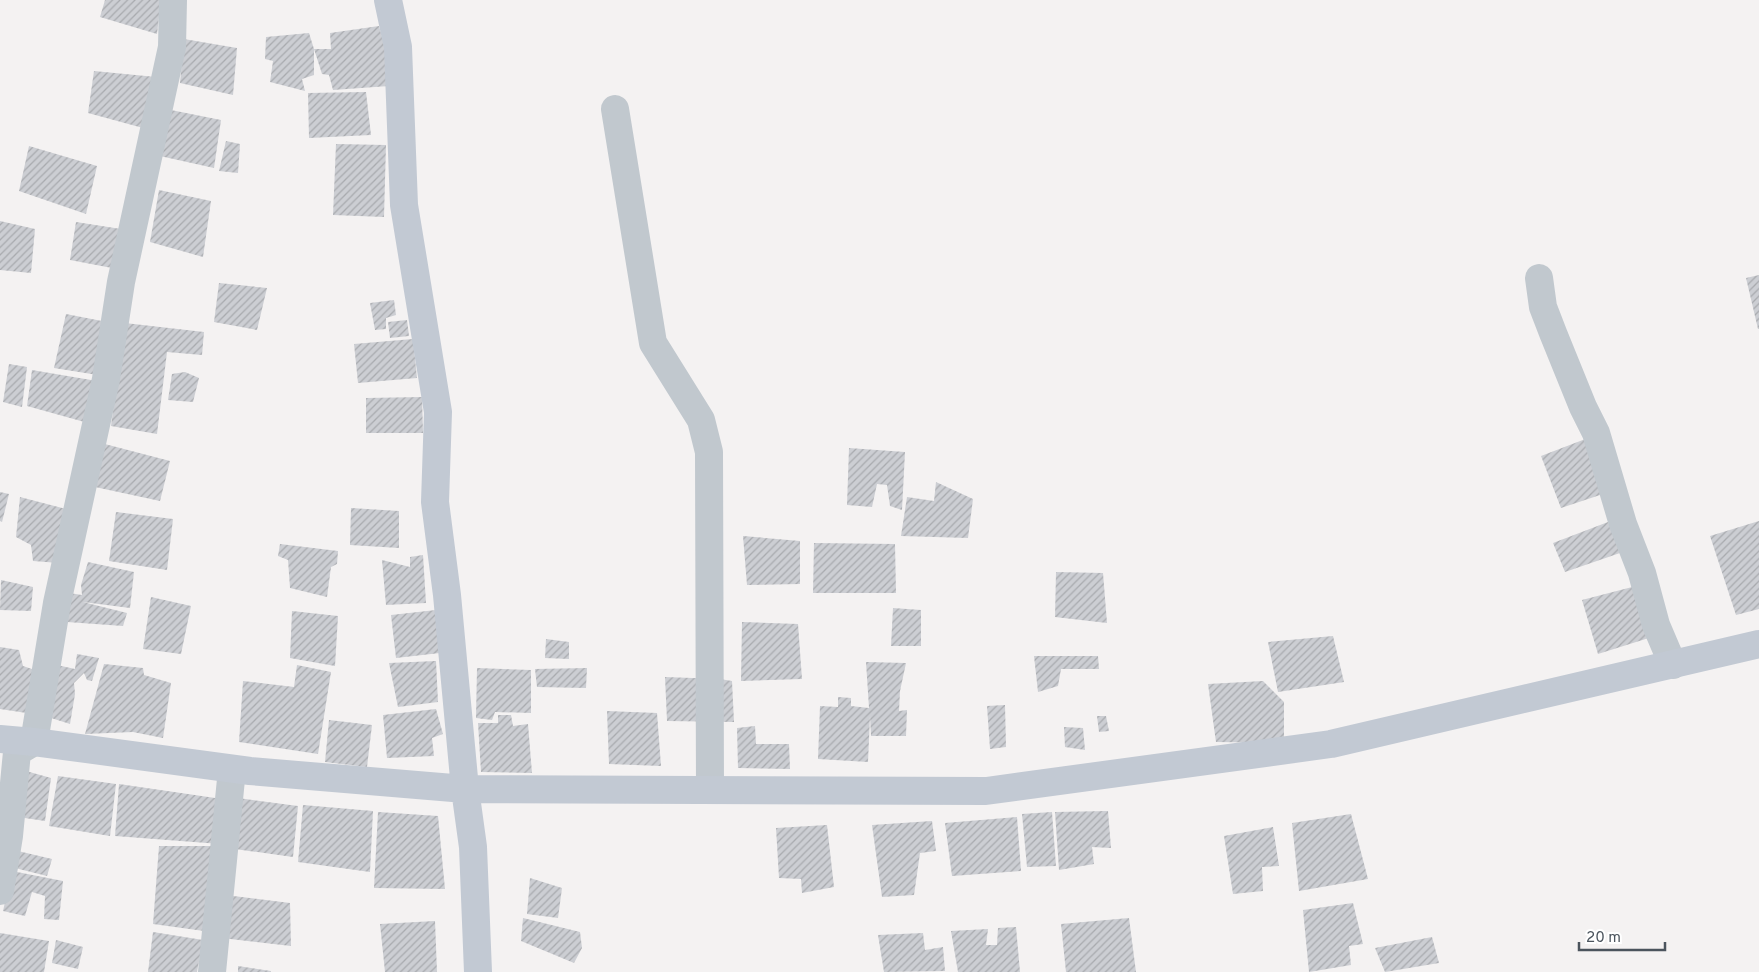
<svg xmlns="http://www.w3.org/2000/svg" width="1759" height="972" viewBox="0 0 1759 972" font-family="Overpass,sans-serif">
<defs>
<pattern id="building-hatch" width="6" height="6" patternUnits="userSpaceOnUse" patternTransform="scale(1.25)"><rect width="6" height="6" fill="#ccced3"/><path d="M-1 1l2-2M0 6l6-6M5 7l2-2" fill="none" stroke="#a8aaae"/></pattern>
</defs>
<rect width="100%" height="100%" fill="#f4f2f2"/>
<path fill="url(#building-hatch)" d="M105,0H161L157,34L100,17Z
M379,26L388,59L389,86L333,90L329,75L322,74L314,49H331L330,33Z
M309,33L314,49V75L302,79L305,91L270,82L273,61L265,59L266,37Z
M184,39L237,48L233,95L180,83Z
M94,71L156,77L143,128L88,113Z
M366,92L371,135L309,138L308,93Z
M166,109L221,120L214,168L160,156Z
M226,141L240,144L238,173L219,171Z
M336,144L386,145L384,217L333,215Z
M29,146L97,166L86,214L19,191Z
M159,190L211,201L203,257L150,242Z
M0,221L35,229L31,273L0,270Z
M76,222L121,229L112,268L70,260Z
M1759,275V329H1758L1746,278Z
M219,283L267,288L257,330L214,322Z
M394,300L396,315L386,318V329L375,330L370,303Z
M66,314L107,322L104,376L54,368Z
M407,320L409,336L390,338L388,322Z
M125,323L204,332L202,355L167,352L157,434L111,426Z
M413,339L417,378L358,383L354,344Z
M9,364L27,367L22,407L3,402Z
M32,370L97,381L88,423L27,406Z
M185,372L199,378L193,402L168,400L172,374Z
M422,397L423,433H366V398Z
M1588,438L1606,493L1561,508L1541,456Z
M101,443L170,461L160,501L95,487Z
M849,448L905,452L902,510L890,506L887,485L877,484L872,507L847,505Z
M936,482L973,499L968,538L901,536L907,497L934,501Z
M0,492L9,494L2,522L0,521Z
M20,497L66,509L59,563L33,561L31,545L16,537Z
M351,508L399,511V548L350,545Z
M116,512L173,519L167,570L109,561Z
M1759,521V609L1736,615L1710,536Z
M1608,522L1620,553L1565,572L1553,543Z
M743,536L800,541V584L747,585Z
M814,543L895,544L896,593H813Z
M280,544L338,551L337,564L331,567L327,597L290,588L288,560L278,556Z
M423,555L426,603L386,605L382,560L410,567V557Z
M88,562L134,572L130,608L83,602L127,613L123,626L67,622L69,593L82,595L81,585Z
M1056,572L1103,573L1107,623L1055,617Z
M1,580L33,587L31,611L0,610Z
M1636,586L1652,637L1598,654L1582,600Z
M151,597L191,606L181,654L143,649Z
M893,608L921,610V646H891Z
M436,610L440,653L396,658L391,615Z
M292,611L338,616L335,666L290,658Z
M742,622L798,624L802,679L741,681Z
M1333,636L1344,682L1278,692L1268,642Z
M546,639L569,642V659L545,658Z
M0,647L19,650L23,666L41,672L33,714L0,709Z
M77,654L99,658L92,681L87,680L84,673L74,683L75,694L70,724L48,717L57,665L75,669Z
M1034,656H1098L1099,669H1061L1058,686L1038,692Z
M436,661L438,702L398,707L389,663Z
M866,662L906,663L900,691L899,711L907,710L906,736H871L870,716L868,762L818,759L820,706L838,707V697L851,698V706L869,708Z
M104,664L143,668L144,675L171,683L163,738L133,732L85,734Z
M297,665L331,672L318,754L239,742L243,681L294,687Z
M477,668L531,670V713L495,712L492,720L476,718Z
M587,668L586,688L537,687L535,669Z
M665,677L720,679L732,681L734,722L667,721Z
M1263,681L1284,702V743L1216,742L1208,684Z
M1005,705L1006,747L990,749L987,706Z
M436,709L443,734L432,738L434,756L387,758L383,715Z
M607,711L657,713L661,766L609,764Z
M498,715H511L513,726L528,724L532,773L481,772L478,723H498Z
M1097,716H1106L1109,731L1099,732Z
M329,720L372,725L367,767L325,762Z
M755,726L756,744H789L790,769L738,768L737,728Z
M1064,727L1083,728L1085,750L1065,747Z
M26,771L51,778L45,821L18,817Z
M58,776L116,784L110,836L49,826Z
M119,784L222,799L220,844L115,836Z
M238,798L298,806L293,857L235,849Z
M303,805L373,811L370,872L298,862Z
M1108,811L1111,848L1092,847L1094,864L1059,870L1055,812Z
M378,812L438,816L445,889L374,888Z
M1052,812L1056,866L1027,867L1022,814Z
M1351,814L1368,879L1299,891L1292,823Z
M1017,817L1021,871L952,876L945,823Z
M932,821L936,851L920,853L914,895L882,897L872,825Z
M827,825L834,887L802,893L801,879L779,878L776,828Z
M1273,827L1279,866L1262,867L1263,891L1233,894L1224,836Z
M159,846H218L204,931L153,924Z
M18,851L52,859L47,876L15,868Z
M12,871L63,881L59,920L44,919L45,896L32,892L25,916L3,911Z
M530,878L562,888L558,918L527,914Z
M225,895L290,903L291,946L222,938Z
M1353,903L1363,944L1349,946L1351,965L1309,972L1303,910Z
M523,918L580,932L582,948L574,963L521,941Z
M1129,918L1136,972H1066L1061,924Z
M435,921L437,972H385L380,924Z
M1016,927L1020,972H958L951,931L988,929L986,945H997L998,928Z
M153,932L203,940L197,972H148Z
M0,933L49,941L44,972H0Z
M923,933L925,950L943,947L945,971L884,972L878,935Z
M1432,937L1439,963L1385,972L1375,948Z
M56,940L83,947L78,969L52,963Z
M238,966L271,971V972H238Z"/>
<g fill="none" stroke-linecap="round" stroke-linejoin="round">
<path stroke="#c1c8ce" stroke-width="28" d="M615,109L653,343L701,420L709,452L710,790
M1539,278L1543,307L1553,333L1583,407L1596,433L1623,524L1642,573L1656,625L1673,665
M0,891L9,836L17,752L34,742L57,603L106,379L121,282L172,47L173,0
M212,972L232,769"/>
<path stroke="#c2c9d3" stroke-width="28" d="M388,0L398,47L404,205L438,412L435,502L447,595L465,789L473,847L478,972
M0,739L34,742L250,771L465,789L986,791L1331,744L1759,644"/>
</g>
<path d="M1579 942v8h86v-8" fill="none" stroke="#4b545d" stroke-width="2.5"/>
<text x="1586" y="942" font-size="15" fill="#4b545d" stroke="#ffffff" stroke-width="4" paint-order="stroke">20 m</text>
</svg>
